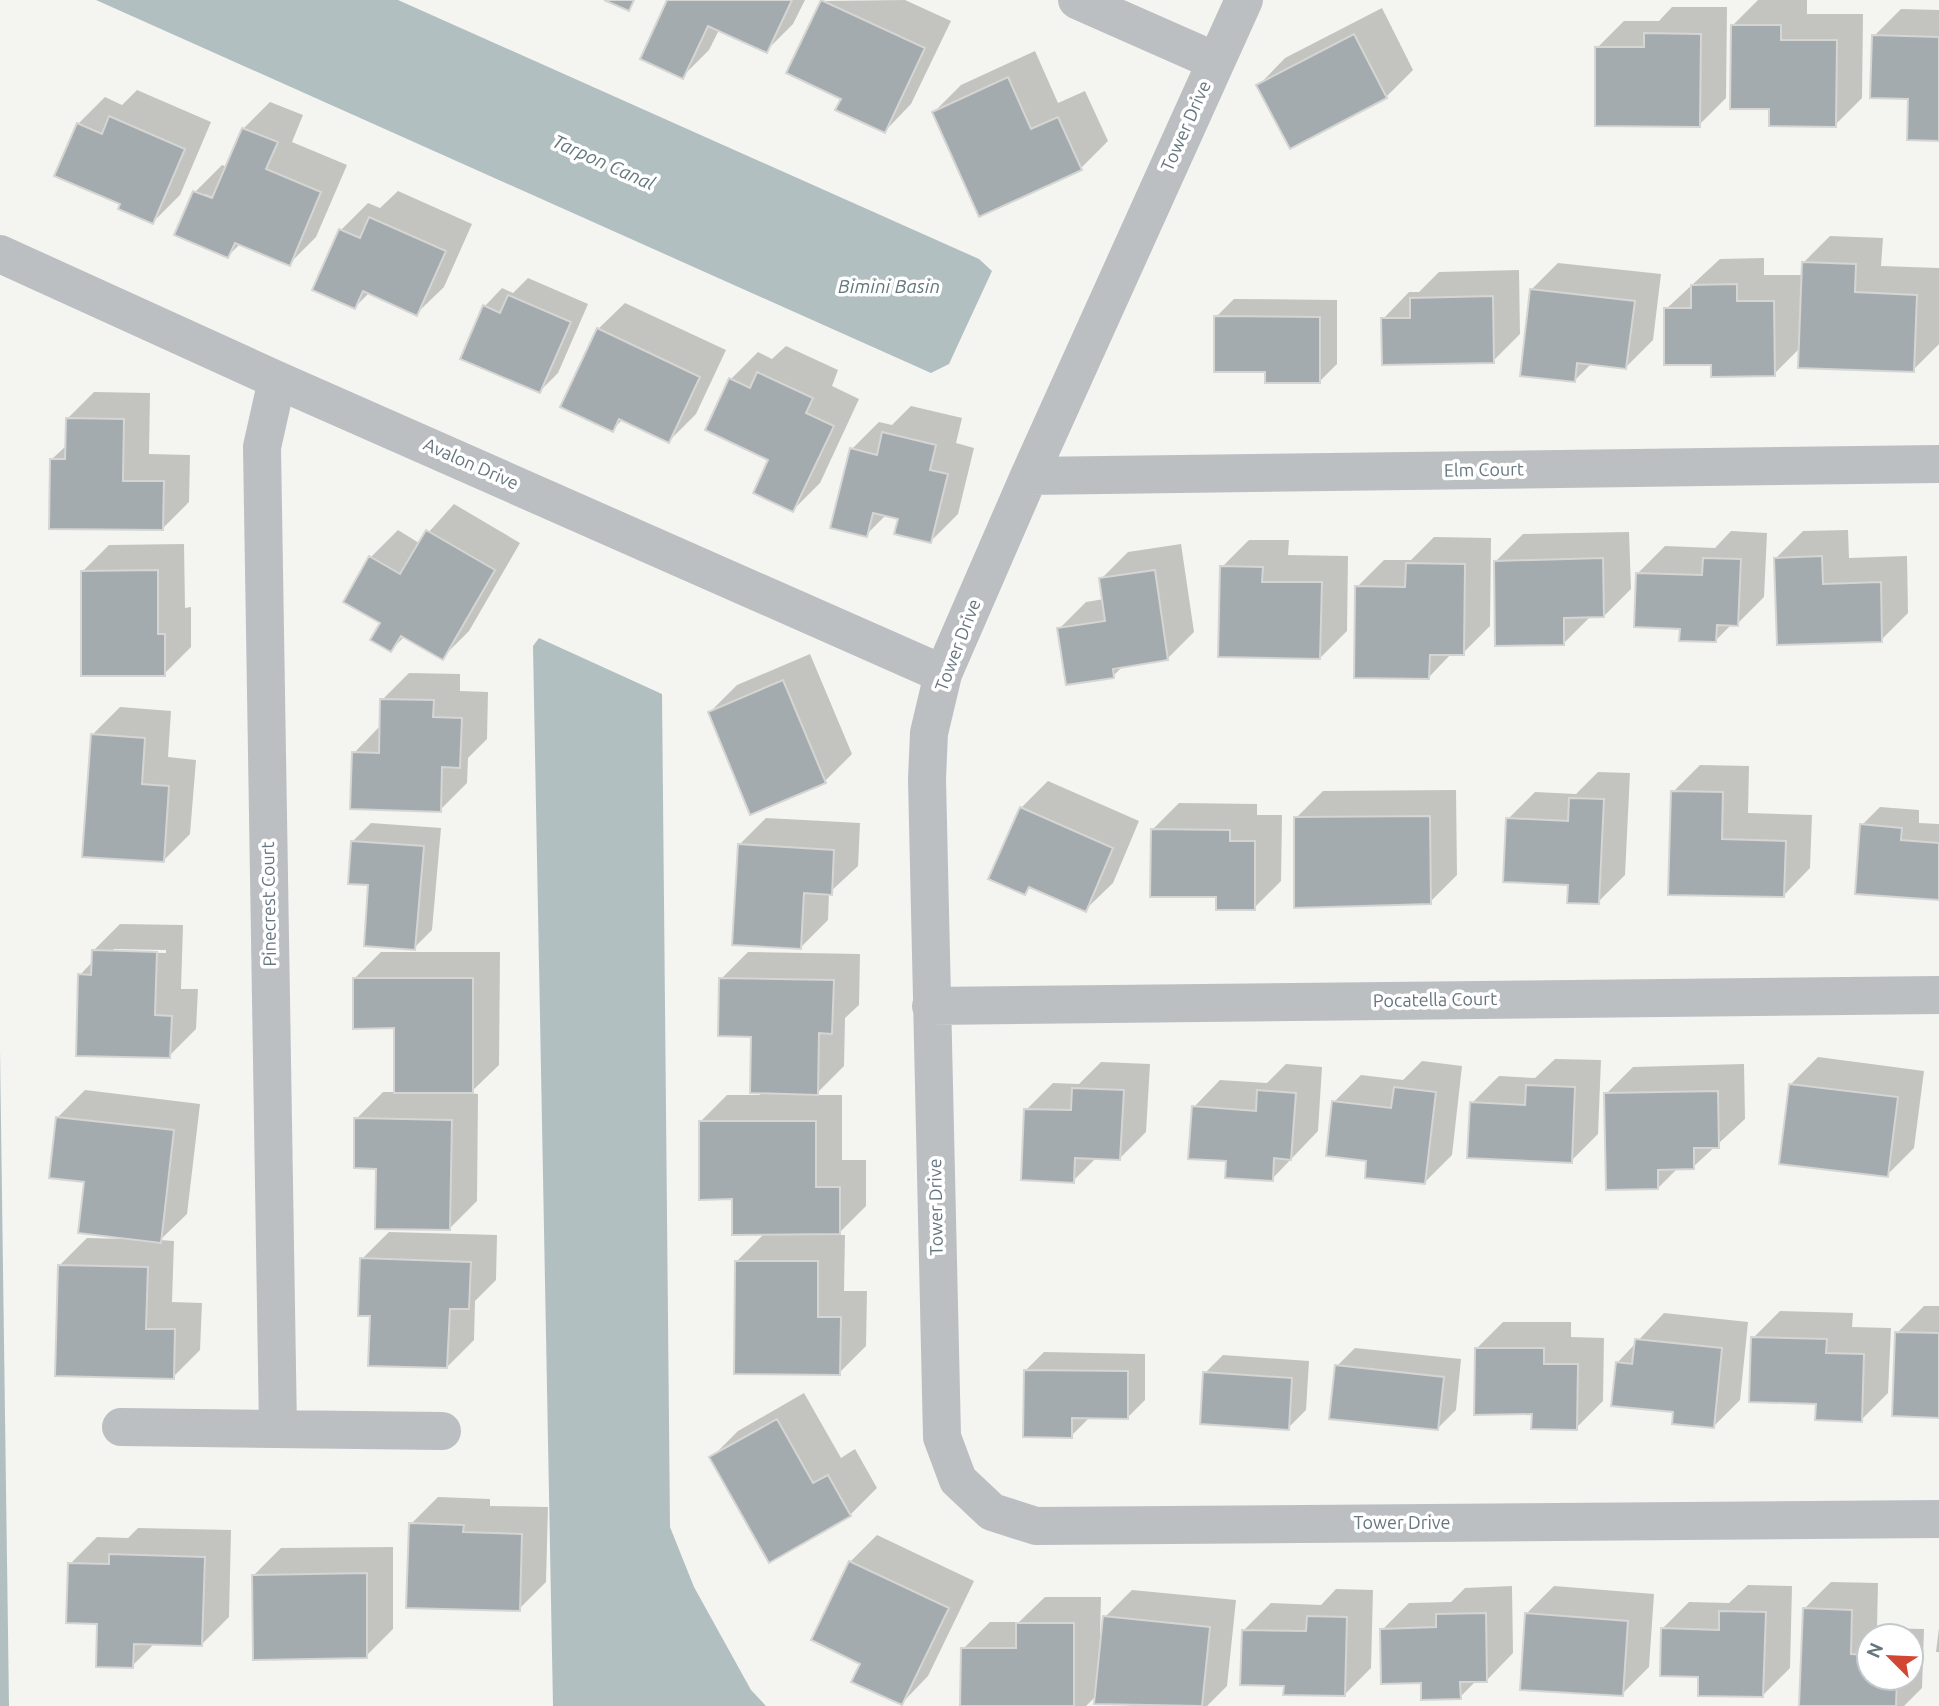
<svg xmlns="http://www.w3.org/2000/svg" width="1939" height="1706" viewBox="0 0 1939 1706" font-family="Ubuntu,sans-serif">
<rect width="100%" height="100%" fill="#f4f4f1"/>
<path fill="#b1bfc1" d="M96,0H398L979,259L992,271L949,364L931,373Z
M539,638L662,694L670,1527L694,1587L751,1690L766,1706H553L533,646Z
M0,1050L9,1706H0Z"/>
<path fill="#0003" fill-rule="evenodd" d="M669,0H805L793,24L766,51L719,30L709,50L683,76Z
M905,0L951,21L911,104L885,131L843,98L823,1Z
M1758,0H1807V14H1863L1862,98L1835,125L1770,107L1733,25Z
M1672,7H1727L1726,98L1699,125L1597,48L1624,21H1659Z
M1382,8L1413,70L1386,97L1259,85L1285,58Z
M1901,9L1939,10V139L1910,97L1874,36Z
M1035,51L1058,103L1085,91L1108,141L1081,168L934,112L961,85Z
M137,90L211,122L180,195L153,222L122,203L78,124L105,97L122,105Z
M270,102L303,115L292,142L347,165L316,237L289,264L241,243L228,256L195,192L222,165L227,167L243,129ZM205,194L220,200L205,198Z
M398,191L472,224L444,287L417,313L370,292L355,307L341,230L368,203L380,208Z
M1830,236L1883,238L1881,266L1939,268V344L1913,370L1800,348L1774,374L1712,363L1666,309L1720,259L1764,258V275H1803V263Z
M1558,263L1661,274L1653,340L1626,367L1592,363L1575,380L1531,290Z
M1519,270L1520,334L1493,361L1383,319L1409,292H1419L1439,272Z
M528,278L588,304L558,373L540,391L485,306L502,288L513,293Z
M1234,299L1337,300V364L1319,382L1216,317Z
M625,303L726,350L696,414L669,441L623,419L612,430L598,329Z
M786,346L838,370L832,386L859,399L820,483L793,510L731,379L758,352L772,359Z
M94,392L150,393L149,454L190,455L189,502L162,529L52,459L67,445V419Z
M911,406L962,418L956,443L974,448L958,514L931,541L900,518L886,515L866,535L852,449L879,422L892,425Z
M454,504L520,543L469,631L442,658L405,636L391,650L382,623L371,557L398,530L419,543Z
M1848,530L1849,558L1907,556L1908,613L1881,640L1776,558L1803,531Z
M1731,531L1767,533L1764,597L1737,624H1732L1715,641L1682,627L1638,573L1665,546L1715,548Z
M1629,532L1631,589L1604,616H1591L1564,643L1496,561L1523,534Z
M1434,537L1491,538L1490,626L1463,653H1452L1429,677L1357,587L1384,560H1411Z
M1249,540H1289L1288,555L1348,556L1347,631L1320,658L1222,567Z
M184,544L185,608L191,607V647L164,674L82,572L109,545Z
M1181,544L1194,632L1167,659L1123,666L1113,676L1059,629L1086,602L1104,599L1101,579L1128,552Z
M810,654L852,754L825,781L710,712L737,685Z
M409,673L460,674V691L488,692L487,739L468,758L467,783L440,810L354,753L381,725L382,700Z
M120,707L171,711L168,757L196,760L190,834L163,861L93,734Z
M1700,765L1749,766L1748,813L1812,815L1810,868L1784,895L1670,893L1673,792Z
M1598,772L1630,773L1625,875L1598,902L1570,883L1508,819L1535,792L1576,794Z
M1048,781L1139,821L1113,883L1086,909L1032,886L1025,893L1021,808Z
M1456,790L1457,875L1430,902L1296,818L1323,791Z
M1179,803L1257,804V815H1282L1281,881L1254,908L1217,895L1152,830Z
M1880,807L1919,810V823L1939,824V898L1862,825Z
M766,818L860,823L858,866L829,893L828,920L801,947L739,845Z
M371,823L441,828L432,930L414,948L370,884L353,841Z
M120,924L183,925L181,989H198L196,1029L169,1056L80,975L93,961V951ZM114,949L166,950V953L111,952Z
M381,952H500L499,1065L470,1093L478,1094L477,1201L450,1228L378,1167L356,1119L383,1092H396V1027L354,979Z
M748,952L860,954L859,1005L845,1018L844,1066L815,1095H842V1160H866V1206L837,1235H845L844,1291H867L866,1346L839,1373L737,1261L765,1233L734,1197L700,1122L727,1095H760L753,1035L721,979Z
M1818,1057L1924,1071L1914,1148L1887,1175L1791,1084Z
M1555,1059L1601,1060L1598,1134L1571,1161L1472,1103L1499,1076L1535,1078Z
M1422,1061L1462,1066L1452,1155L1425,1182L1368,1160L1334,1102L1361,1075L1403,1080Z
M1101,1062L1150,1064L1146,1132L1119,1159L1096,1158L1073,1181L1026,1110L1053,1083L1079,1084Z
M1286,1064L1322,1067L1318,1131L1272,1179L1194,1107L1220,1080L1267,1083Z
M1744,1064L1745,1119L1693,1167L1678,1168L1658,1188L1606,1094L1633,1067Z
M85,1090L200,1104L187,1214L160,1240L174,1241L172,1302L202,1303L200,1350L173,1377L60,1265L87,1238L125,1239L86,1180L58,1117Z
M389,1232L497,1235L496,1280L475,1301L474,1340L447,1367L372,1315L362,1259Z
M1924,1306H1939V1416L1897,1333Z
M1780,1311L1853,1313L1852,1327L1891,1328L1888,1393L1861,1420L1818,1402L1753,1338Z
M1664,1313L1748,1322L1740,1400L1713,1427L1675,1411L1617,1363Z
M1503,1322H1571V1337L1604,1338L1603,1401L1576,1428L1533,1413L1476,1349Z
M1355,1348L1461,1359L1456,1410L1438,1428L1337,1366Z
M1044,1352L1145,1354V1400L1127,1418H1089L1071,1436L1026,1370Z
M1223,1355L1309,1361L1306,1410L1288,1428L1205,1373Z
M804,1393L841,1458L855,1449L877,1488L850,1515L711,1458L738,1431Z
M438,1497L490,1499V1506L548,1507L546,1582L519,1609L411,1524Z
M138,1528L231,1530L229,1617L202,1644L155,1643L132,1666L99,1622L70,1564L97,1537L128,1538Z
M877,1535L974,1581L928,1676L902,1703L862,1663L850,1562Z
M393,1547V1629L366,1656L254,1575L281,1548Z
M1831,1582L1878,1583L1877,1628L1924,1629L1922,1688L1904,1706H1801L1804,1609ZM1869,1636H1911V1678H1869Z
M1748,1585L1792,1586L1790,1668L1763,1695L1700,1675L1662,1629L1689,1602L1729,1603Z
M1512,1586L1513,1653L1487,1680H1477L1460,1697L1422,1681L1382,1630L1409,1603L1451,1602L1465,1588Z
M1554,1586L1654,1594L1649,1667L1622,1694L1527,1613Z
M1336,1589L1373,1590L1371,1668L1344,1695L1286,1685L1244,1630L1271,1603L1321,1605Z
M1132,1590L1236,1600L1227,1686L1207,1706H1133L1096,1702L1097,1695L1086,1706H962L963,1649L990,1622H1019L1045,1597H1101L1100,1637H1103L1105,1617Z
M1939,1628V1652H1936Z"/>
<path fill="#a3abaf" stroke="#d5d5d3" stroke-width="2" d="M604,0H634L629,11Z
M667,0H792L767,53L708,26L683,79L640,59Z
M821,0L925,48L885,133L835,110L841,99L786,73Z
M1731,25H1781V40H1837L1836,127L1769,126V109H1730Z
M1644,33L1701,34L1700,127L1595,126V47H1644Z
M1354,34L1387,98L1290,149L1256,85Z
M1872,35L1939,37V141L1907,140L1908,99L1870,98Z
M1008,77L1031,129L1058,117L1082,170L979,217L932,112Z
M109,116L185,149L153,224L118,209L120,204L54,176L77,123L102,134Z
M242,128L278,142L266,169L321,192L290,266L235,243L228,258L174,235L193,191L212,198Z
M369,217L446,251L417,316L363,291L355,309L312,290L339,229L360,238Z
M1802,262L1856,264L1855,292L1917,295L1914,372L1798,368Z
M1737,284V301H1774L1775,376L1711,377V365H1664V308H1691V285Z
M1530,289L1635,301L1626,369L1577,363L1575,382L1520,376Z
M508,295L571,322L540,393L460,359L483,305L500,313Z
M1493,296L1494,363L1382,365L1381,318H1410V298Z
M1214,316L1320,317V383H1265V372H1214Z
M597,328L700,377L669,443L619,419L613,432L560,407Z
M757,372L813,398L806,413L834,426L793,512L753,493L768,460L705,430L729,378L750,388Z
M66,418L124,419L123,481H164L163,530L49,529L50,459H65Z
M882,432L936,445L930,470L948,474L931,543L894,534L898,519L873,513L867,537L830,528L850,448L877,455Z
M426,530L495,570L443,660L401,636L391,652L370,640L380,623L343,602L369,556L400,574Z
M1822,556L1823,584L1881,582L1882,642L1777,645L1774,558Z
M1603,558L1604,617L1564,618V645L1495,646L1494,561Z
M1703,558L1741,559L1738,626L1717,625L1716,642L1679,641L1680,629L1634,627L1636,573L1702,575Z
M1406,563L1465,564L1464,655H1430L1429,679L1354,678L1355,586L1405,587Z
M1220,566L1263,567L1262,582H1322L1320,659L1218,657Z
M158,570V634H165V676H81V571Z
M1155,570L1168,660L1113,669L1114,678L1066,685L1057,628L1105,621L1099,578Z
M783,680L826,783L750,815L708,712Z
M380,699L434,700L433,717L462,718L460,768L442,767L441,812L350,809L352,752L379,753Z
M91,734L145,738L142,784L169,786L164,862L82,857Z
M1671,791L1723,792L1722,839L1786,841L1784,897L1668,895Z
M1569,798L1604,799L1599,904L1567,903L1568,885L1503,882L1506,818L1568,821Z
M1020,807L1113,848L1086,912L1029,887L1025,895L988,879Z
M1430,816L1431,904L1294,908V817Z
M1860,824L1902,828L1901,840L1939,843V900L1855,894Z
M1151,829L1230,830V841H1255V910H1216V897H1150Z
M351,841L424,846L415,950L364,946L368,885L348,884Z
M738,844L834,850L832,895L804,893L801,949L732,945Z
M92,950L157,952L155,1015L172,1016L170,1058L76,1056L78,974L91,975Z
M353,978H473V1093H394V1028L353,1029Z
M719,978L834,980L832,1034L819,1033L818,1095L750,1093L751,1037L718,1036Z
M1789,1084L1898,1097L1888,1177L1779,1164Z
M1526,1085L1575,1087L1572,1163L1467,1158L1470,1102L1525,1105Z
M1394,1087L1436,1092L1425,1184L1365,1178L1366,1161L1326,1156L1332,1101L1391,1108Z
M1072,1088L1124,1090L1120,1160L1075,1158L1074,1183L1021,1180L1024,1109L1071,1110Z
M1257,1090L1296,1093L1291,1160L1274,1158L1273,1181L1225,1178L1226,1161L1188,1159L1192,1106L1256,1111Z
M1718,1091L1719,1148H1694V1169L1658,1170V1189L1606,1190L1604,1093Z
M56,1117L174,1130L161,1243L78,1233L84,1182L49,1178Z
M354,1118L452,1120L450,1230L375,1229L376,1169L354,1168Z
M699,1121H816V1187H840V1234L732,1235V1199L699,1200Z
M360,1258L471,1262L469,1309H450L447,1368L368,1366L370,1316H358Z
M735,1261H818V1317H841L840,1375L734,1374Z
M58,1265L148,1267L146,1329H175L174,1379L55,1376Z
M1895,1332L1939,1333V1418L1892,1416Z
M1751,1337L1827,1339L1826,1353L1864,1354L1862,1422L1815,1420L1816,1404L1749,1402Z
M1635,1339L1722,1348L1714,1428L1672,1424L1673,1412L1611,1406L1616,1362L1632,1364Z
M1475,1348H1544V1364H1578L1577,1430L1531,1429L1532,1414L1474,1415Z
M1335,1365L1444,1377L1438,1430L1329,1419Z
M1024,1370L1128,1371V1419L1072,1418V1438L1023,1437Z
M1203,1372L1292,1378L1289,1430L1200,1424Z
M777,1419L813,1483L828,1475L851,1516L769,1563L709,1457Z
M409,1523L464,1525L463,1532L522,1534L520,1611L406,1608Z
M109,1554L205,1557L202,1646L134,1644L133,1668L96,1667L97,1624L66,1623L68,1563L109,1564Z
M849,1561L949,1608L902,1705L851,1682L860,1664L811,1640Z
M367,1573V1658L253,1660L252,1575Z
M1803,1608L1852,1610L1851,1654L1869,1655V1678H1897L1896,1706H1799Z
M1719,1611L1766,1612L1763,1697L1698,1696V1677L1660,1676L1661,1628L1719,1630Z
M1486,1613L1487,1682H1460L1461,1699L1421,1700V1683L1381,1684L1380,1629L1436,1627V1614Z
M1525,1613L1628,1621L1623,1696L1520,1690Z
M1103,1616L1210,1627L1202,1706L1094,1704Z
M1307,1616L1347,1617L1345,1696L1283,1695L1284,1686L1240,1685L1242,1630L1306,1631Z
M1016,1623H1074V1706H960L961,1648H1016Z"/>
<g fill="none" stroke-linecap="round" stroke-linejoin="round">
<path stroke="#bbbfc2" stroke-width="38" d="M1077,0L1215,61
M1244,0L1029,476L943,674L929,733L927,779L942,1437L958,1480L992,1512L1036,1526L1939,1519
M0,254L277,380L943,674
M277,380L262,447L278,1429
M1029,476L1939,464
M931,1006L1939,995
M121,1427L442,1431"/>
</g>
<g text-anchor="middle" stroke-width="7" stroke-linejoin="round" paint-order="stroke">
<g font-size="18" fill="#66767f" stroke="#fff">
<text transform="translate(1186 126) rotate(-66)" y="6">Tower Drive</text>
<text transform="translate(471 464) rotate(24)" y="6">Avalon Drive</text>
<text transform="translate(1484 470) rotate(-1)" y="6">Elm Court</text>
<text transform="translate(958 645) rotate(-69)" y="6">Tower Drive</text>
<text transform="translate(269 904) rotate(-91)" y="6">Pinecrest Court</text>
<text transform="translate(1435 1000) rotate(-1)" y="6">Pocatella Court</text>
<text transform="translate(936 1207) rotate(-91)" y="6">Tower Drive</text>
<text x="1402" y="1529">Tower Drive</text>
</g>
<g font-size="19" font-style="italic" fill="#62777c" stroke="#fff">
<text transform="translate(604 162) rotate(24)" y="7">Tarpon Canal</text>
<text x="889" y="293">Bimini Basin</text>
</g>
</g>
<g transform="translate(1890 1657) rotate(294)"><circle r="33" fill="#ffffff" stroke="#c2c8cc" stroke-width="2"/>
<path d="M0-5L12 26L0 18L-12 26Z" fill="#d14734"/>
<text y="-10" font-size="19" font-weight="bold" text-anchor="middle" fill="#66767f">N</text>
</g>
</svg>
